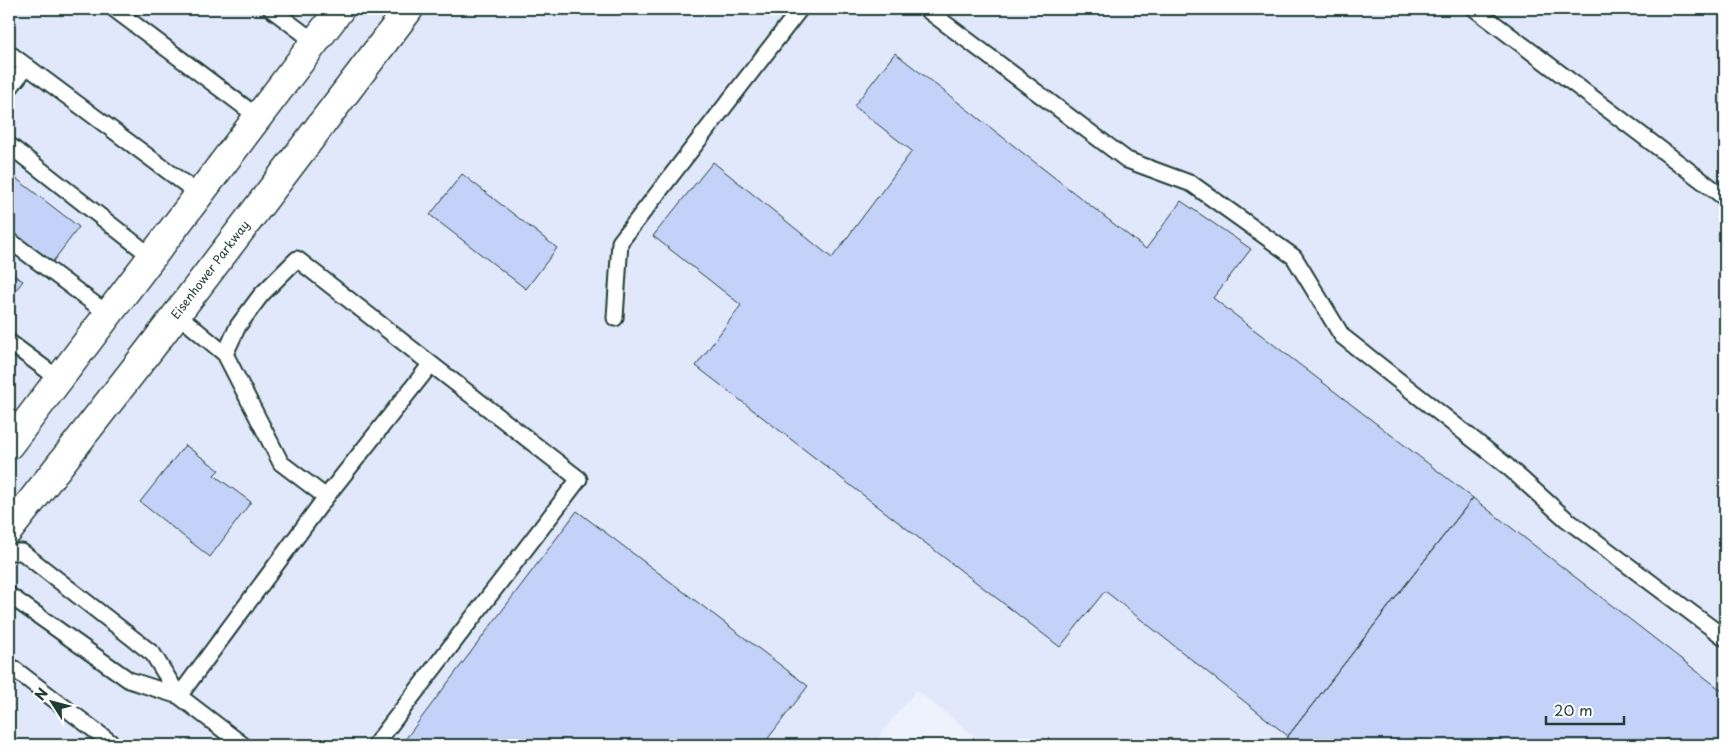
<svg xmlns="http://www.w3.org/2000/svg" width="1734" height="754" viewBox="0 0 1734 754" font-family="'Playpen Sans',sans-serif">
<rect width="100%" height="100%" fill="#edf2fd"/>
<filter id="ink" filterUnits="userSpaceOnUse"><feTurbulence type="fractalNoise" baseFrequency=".02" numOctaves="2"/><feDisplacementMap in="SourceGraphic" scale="10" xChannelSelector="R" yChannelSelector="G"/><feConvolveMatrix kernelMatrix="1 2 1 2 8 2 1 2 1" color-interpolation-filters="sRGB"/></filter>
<g filter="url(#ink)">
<path fill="#e1e8fc" d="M9,9H1725V745H986L916,690L872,745H9Z"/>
<path fill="#c4d2f9" stroke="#1f3d34" d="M895,53L1146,249L1181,201L1251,249L1213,298L1473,498L1288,736L1105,591L1060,647L696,366L741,305L653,236L713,162L832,258L912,151L854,106Z
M9,173L79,227L51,264L9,231Z
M462,174L557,248L526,289L430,215Z
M9,272L23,281L9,299Z
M185,445L219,470L214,475L251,502L210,557L140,502Z
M1473,498L1725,693V745H1676L1666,738L1660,745H1281Z
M577,511L808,686L763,745H401Z"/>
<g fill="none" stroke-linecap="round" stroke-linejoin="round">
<defs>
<path id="service" d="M114,9L258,117
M271,9L315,42
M926,9L1127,160L1192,184L1294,257L1342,336L1507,466L1566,519L1725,638
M1475,9L1725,198
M9,53L200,195
M9,89L27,66
M9,145L152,257
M9,240L108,314
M177,314L225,354L281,463L326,497L179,696
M615,318L620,242L800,9
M9,342L59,379
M225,354L238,326L261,295L297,259L431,364L326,497
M9,552H22L153,654L179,696
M9,595L129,680L179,696L243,745
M9,665L114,745
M375,745L579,479L431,364"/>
<g id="primary">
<path d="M9,445L340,9"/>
<path id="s1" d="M9,530L151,348L409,9"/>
</g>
</defs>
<use href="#service" stroke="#1f3d34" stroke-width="19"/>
<use href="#primary" stroke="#1f3d34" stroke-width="31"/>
<use href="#service" stroke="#fff" stroke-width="15"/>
<use href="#primary" stroke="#fff" stroke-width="28"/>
</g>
</g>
<g text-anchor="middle" stroke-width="4" stroke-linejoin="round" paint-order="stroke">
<g font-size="12" fill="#1f3d34" stroke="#fff">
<text dy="4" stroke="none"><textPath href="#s1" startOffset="329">Eisenhower Parkway</textPath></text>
</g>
</g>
<rect width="1734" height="754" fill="none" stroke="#fff" stroke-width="30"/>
<rect x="15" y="15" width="1704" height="724" fill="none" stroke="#1f3d34" stroke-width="2" filter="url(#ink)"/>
<g transform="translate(52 702) rotate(306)" stroke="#ffffff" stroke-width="4" paint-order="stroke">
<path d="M0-4L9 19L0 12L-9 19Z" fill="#1f3d34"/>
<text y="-8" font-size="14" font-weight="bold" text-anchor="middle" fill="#1f3d34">N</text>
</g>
<path d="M1546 716v8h78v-8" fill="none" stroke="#1f3d34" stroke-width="2.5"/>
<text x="1554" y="716" font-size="15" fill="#1f3d34" stroke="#ffffff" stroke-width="4" paint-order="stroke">20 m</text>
</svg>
